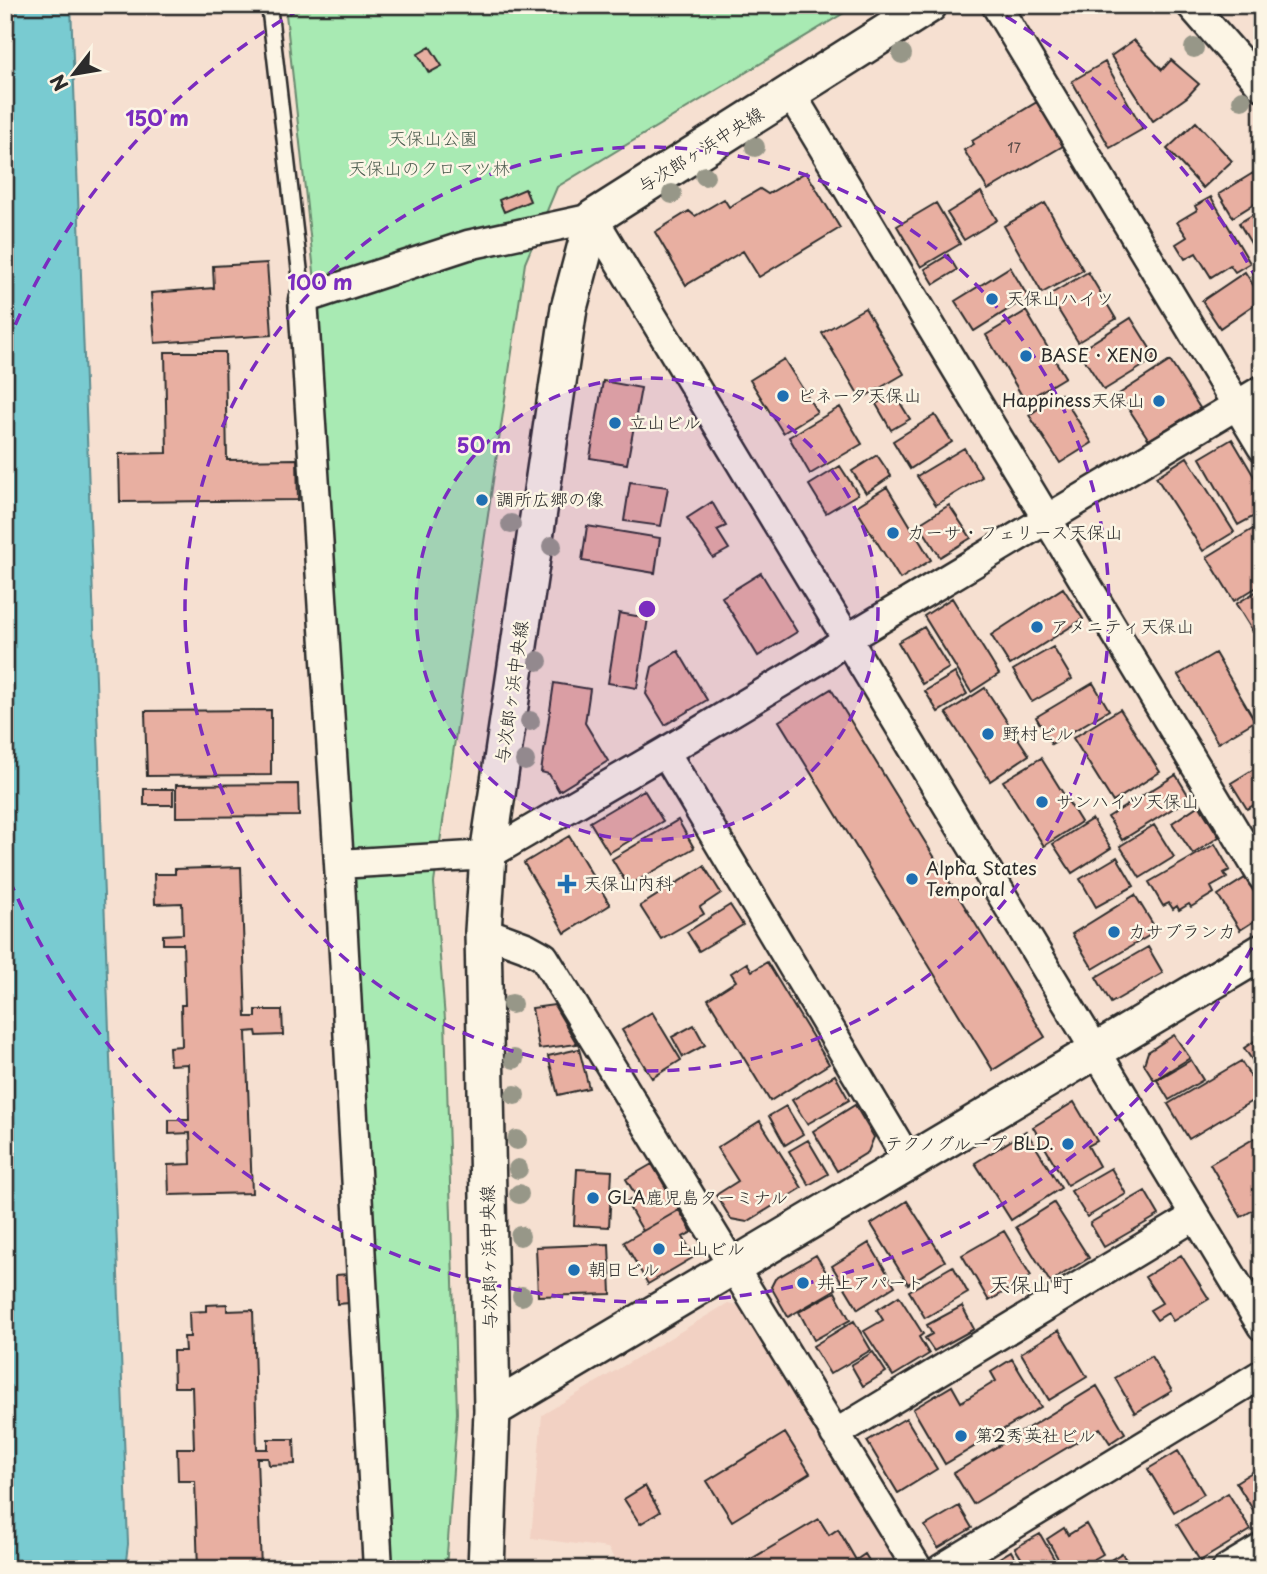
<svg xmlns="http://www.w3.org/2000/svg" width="1267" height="1574" viewBox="0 0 1267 1574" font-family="'Playpen Sans','Klee One',sans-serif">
<rect width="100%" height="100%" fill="#f6e0d1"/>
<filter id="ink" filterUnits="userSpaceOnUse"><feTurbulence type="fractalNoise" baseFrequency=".0143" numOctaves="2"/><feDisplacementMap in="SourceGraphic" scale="14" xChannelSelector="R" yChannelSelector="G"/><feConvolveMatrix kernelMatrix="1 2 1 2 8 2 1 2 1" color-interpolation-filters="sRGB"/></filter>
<g filter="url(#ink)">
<path fill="#f2d1c3" d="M728,1303L741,1306L900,1569H620L608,1548L531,1538L542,1415Z"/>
<path fill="#a8eab3" stroke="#6a8a6f" stroke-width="2" d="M285,5H857L557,187L525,263L434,883L445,1019L457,1413L446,1569H393L320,327Z"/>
<path fill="#79cbd1" stroke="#5a8b8f" stroke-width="2" d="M5,5H71L128,1544L125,1569H5Z"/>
<path fill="#e8afa1" stroke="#2b2b2b" stroke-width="2" d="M1134,40L1162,70L1171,60L1199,84L1187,97L1153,121L1111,56Z
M430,47L442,66L429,73L418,54Z
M1105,62L1143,129L1110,148L1072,81Z
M1037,102L1063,146L988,190L964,150L974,144L972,141Z
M1196,122L1232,161L1203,188L1167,149Z
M806,172L840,228L759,277L743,251L686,285L655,232L689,211L695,216L724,199L729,207L760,189L768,194Z
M1253,173L1262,186V199L1233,217L1219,194Z
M525,189L530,201L504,212L499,200Z
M981,192L997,220L964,240L947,213Z
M1211,197L1250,263L1235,272L1230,265L1211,277L1196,253L1185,259L1176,244L1187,237L1177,222L1197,210L1195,206Z
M936,203L960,244L921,267L897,226Z
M1045,203L1083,270L1042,293L1004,226Z
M1262,209V255L1259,257L1239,223Z
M948,255L957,270L934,284L925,269Z
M267,263L272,335L155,343L151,293L214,288L213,266Z
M1010,267L1028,297L974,331L955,301Z
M1088,272L1116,319L1078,342L1049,295Z
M1245,272L1262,299L1220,328L1202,301Z
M865,308L904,374L861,399L822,333Z
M1026,311L1065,377L1025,401L986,335Z
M1131,318L1156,358L1104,390L1079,351Z
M165,352H225L227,460L297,459L298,500L120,502L119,454L167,453Z
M784,359L817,412L783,433L750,380Z
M1170,361L1200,408L1149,440L1119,394Z
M603,381L641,388L627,464L590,458Z
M894,393L910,419L891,430L876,404Z
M1061,394L1092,443L1060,463L1029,415Z
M840,407L862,444L810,474L789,437Z
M935,415L952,442L910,469L893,441Z
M1232,439L1262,490V512L1238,525L1200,458Z
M964,448L982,477L936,505L917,476Z
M877,455L891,476L866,493L852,471Z
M1187,457L1234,532L1203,551L1156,477Z
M840,466L858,494L826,513L809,485Z
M630,482L668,487L661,526L624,521Z
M887,487L931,560L900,579L855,507Z
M712,502L726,526L717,530L729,549L713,558L687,518Z
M949,505L971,538L940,557L919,524Z
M587,526L660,538L655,573L582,561Z
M1256,527L1262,536V584L1234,601L1207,557Z
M761,573L797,632L758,656L722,597Z
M1063,588L1083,619L1010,665L991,635Z
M1262,588V646L1236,604Z
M952,598L999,674L971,692L924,616Z
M619,613L648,618L637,688L608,683Z
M924,627L949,668L922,684L898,642Z
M1053,647L1072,679L1032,702L1013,670Z
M678,651L707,700L665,725L646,694L652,667Z
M1215,653L1255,721L1218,743L1178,675Z
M955,673L967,694L938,712L925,691Z
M554,683L590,689L585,723L608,761L559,791L549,774L541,772Z
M1093,683L1109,710L1051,744L1036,717Z
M985,688L1029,755L990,781L946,713Z
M831,689L1045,1037L993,1070L779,721Z
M1120,709L1160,772L1113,802L1073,738Z
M271,710V775L147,776L145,711Z
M1041,758L1081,822L1044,846L1003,781Z
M1262,764V800L1247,809L1231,783Z
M1176,775L1190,798L1122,840L1108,817Z
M298,784L299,816L176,817V785Z
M144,789H173V805H144Z
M644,790L663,821L609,853L590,822Z
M1199,805L1219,837L1193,854L1172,823Z
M1092,819L1111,848L1072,873L1053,844Z
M678,820L694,848L628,886L612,859Z
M1154,825L1174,857L1140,878L1120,846Z
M569,836L610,905L565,933L524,863Z
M1215,844L1230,870L1224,873L1227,878L1211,887L1214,893L1191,907L1189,904L1179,910L1177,906L1173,909L1169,903L1163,906L1149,882Z
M1117,857L1134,886L1096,907L1080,879Z
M704,866L721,893L700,907L704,914L661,939L640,906Z
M241,867L246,1017H256V1010H282L283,1035L257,1036L256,1031L246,1032L252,1193L169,1195L168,1165L191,1164L190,1133L169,1134V1120H189L188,1064L170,1065L169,1047L182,1046L181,1005H185L183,944H163V935L183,934L182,903L155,904L154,874H175V869Z
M1245,878L1261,903L1257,919L1240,930L1218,895Z
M1135,895L1157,931L1093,969L1072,934Z
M730,905L743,925L699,951L687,932Z
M1148,947L1163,973L1111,1003L1096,977Z
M767,962L829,1064L770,1101L708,999L736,981L731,973L747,963L752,971Z
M554,1005L577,1044L539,1049L532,1008Z
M652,1012L681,1060L652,1078L622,1030Z
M694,1025L705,1045L683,1057L672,1037Z
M1174,1035L1190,1058L1154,1080L1144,1064L1148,1052Z
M1262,1036V1074L1244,1048Z
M579,1049L589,1088L558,1095L548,1056Z
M1191,1060L1203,1080L1169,1100L1157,1080Z
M1241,1061L1262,1095L1189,1139L1168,1104Z
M835,1075L849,1100L807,1124L792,1100Z
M1074,1102L1097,1141L1088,1146L1099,1166L1067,1185L1033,1127Z
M855,1105L874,1137L868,1152L837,1171L813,1131Z
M786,1106L803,1134L785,1145L769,1116Z
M760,1121L802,1188L747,1222L731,1219L716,1195L738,1181L717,1148Z
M1026,1131L1061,1188L1011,1220L975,1163Z
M1262,1134V1205L1241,1217L1210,1164Z
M808,1140L828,1174L809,1185L789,1151Z
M652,1164L679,1210L643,1231L626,1202L636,1196L626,1179Z
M1111,1168L1126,1194L1087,1217L1071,1191Z
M577,1169L612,1171L609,1227L574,1225Z
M1145,1191L1159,1215L1104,1247L1090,1223Z
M907,1201L945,1261L908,1284L871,1224Z
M1054,1203L1089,1258L1050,1282L1016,1227Z
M679,1210L692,1232L683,1237L694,1257L648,1284L624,1242Z
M1004,1231L1031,1276L989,1301L962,1255Z
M869,1243L895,1286L858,1309L832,1266Z
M609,1244L611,1294L538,1296L536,1247Z
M816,1255L836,1289L788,1317L771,1287L775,1279Z
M1181,1255L1209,1299L1173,1321L1168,1313L1157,1320L1150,1310L1162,1303L1145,1277Z
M953,1266L968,1293L925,1318L909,1291Z
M349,1274L350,1303L337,1304L336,1275Z
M835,1292L850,1320L814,1340L799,1312Z
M899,1296L923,1334L919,1337L929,1354L893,1376L864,1331L883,1320L877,1310Z
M227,1304V1311L253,1310L257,1449H268V1439H294L295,1464L269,1465L268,1458H257L261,1569H198L195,1481H178L177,1448H194L192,1387H174L173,1351H185L184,1337H190L189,1312L206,1311V1305Z
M962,1306L974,1329L934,1351L925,1338L932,1334L927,1325Z
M854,1321L871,1350L830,1374L813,1346Z
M1059,1330L1087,1377L1049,1400L1021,1353Z
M873,1352L886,1372L863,1386L851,1365Z
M1151,1356L1172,1391L1135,1413L1115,1378Z
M1012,1359L1041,1407L945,1464L913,1409L952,1386L961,1402L996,1381L991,1372Z
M1097,1386L1125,1433L1110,1443L1100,1428L973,1504L954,1473Z
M906,1418L937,1469L898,1493L867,1441Z
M785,1433L810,1473L732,1521L707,1481Z
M1178,1451L1204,1494L1174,1512L1148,1469Z
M1262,1466V1509L1255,1513L1236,1482Z
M645,1486L660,1512L640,1524L624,1499Z
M1228,1493L1251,1530L1200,1561L1177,1524Z
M959,1506L972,1528L938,1548L925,1526Z
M819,1519L829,1535L838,1529L856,1560L865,1554L874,1569H744L741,1565Z
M1086,1524L1103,1554L1077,1569H1064L1047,1539L1064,1528L1068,1535Z
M1040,1534L1060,1569H1028L1015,1548Z
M1011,1551L1021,1569H981Z
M1122,1553L1131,1569H1096Z"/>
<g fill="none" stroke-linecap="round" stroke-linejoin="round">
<defs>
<path id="service" d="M269,5L303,299"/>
<path id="minor" d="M996,5L1262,447
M1191,5L1262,86
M791,94L1262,876
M665,752L909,1162
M339,864L488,855L665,752L815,662L847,639L1262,390
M483,931L526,947L544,957L918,1569
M835,1434L1195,1216
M378,1569L339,864L303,299L468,245L593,218L1262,1326
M941,1569L1262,1374
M1227,1569L1262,1548"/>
<path id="tertiary" d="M492,1410L1262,952
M486,1569L492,1410L483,931L488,855L569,308L593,218L929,5"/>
</defs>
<use href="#service" stroke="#2b2b2b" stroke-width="19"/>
<use href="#minor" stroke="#2b2b2b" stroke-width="33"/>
<use href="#tertiary" stroke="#2b2b2b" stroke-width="40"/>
<use href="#service" stroke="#fcf5e5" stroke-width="14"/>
<use href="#minor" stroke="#fcf5e5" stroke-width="28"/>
<use href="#tertiary" stroke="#fcf5e5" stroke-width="35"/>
</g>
<g fill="#979788">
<circle cx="1194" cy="48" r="10"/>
<circle cx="902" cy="54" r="10"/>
<circle cx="1242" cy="100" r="10"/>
<circle cx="755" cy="147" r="10"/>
<circle cx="705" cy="176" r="10"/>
<circle cx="672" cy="194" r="10"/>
<circle cx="511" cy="524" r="10"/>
<circle cx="552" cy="546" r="10"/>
<circle cx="538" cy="661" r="10"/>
<circle cx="530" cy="721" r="10"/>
<circle cx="525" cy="761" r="10"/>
<circle cx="512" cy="1004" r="10"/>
<circle cx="514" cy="1059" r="10"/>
<circle cx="515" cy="1095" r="10"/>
<circle cx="517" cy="1140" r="10"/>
<circle cx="518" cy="1169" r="10"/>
<circle cx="519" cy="1194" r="10"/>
<circle cx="520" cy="1236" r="10"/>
<circle cx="522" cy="1296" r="10"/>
</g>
</g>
<circle cx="647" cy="609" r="231" fill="#7b2cbf" fill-opacity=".12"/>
<g fill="none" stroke="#7b2cbf" stroke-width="3.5" stroke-dasharray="12 9">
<circle cx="647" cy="609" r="231"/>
<circle cx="647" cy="609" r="462"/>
<path d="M1262 929A693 693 0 0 1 7 874M7 344A693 693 0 0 1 306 6M988 6A693 693 0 0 1 1262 289"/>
</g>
<g fill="#1f6fb2" stroke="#fcf5e5" stroke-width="2.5">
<circle cx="992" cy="299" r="7"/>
<circle cx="1026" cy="356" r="7"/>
<circle cx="783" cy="396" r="7"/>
<circle cx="1159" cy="401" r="7"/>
<circle cx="615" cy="423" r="7"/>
<circle cx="482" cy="500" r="7"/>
<circle cx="893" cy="533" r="7"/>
<circle cx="1037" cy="627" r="7"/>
<circle cx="988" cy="734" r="7"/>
<circle cx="1042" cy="802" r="7"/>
<circle cx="912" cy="879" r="7"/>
<path d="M563.5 873.5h7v7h7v7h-7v7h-7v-7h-7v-7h7z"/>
<circle cx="1114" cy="932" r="7"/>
<circle cx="1068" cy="1144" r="7"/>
<circle cx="593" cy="1198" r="7"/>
<circle cx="659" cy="1249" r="7"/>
<circle cx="574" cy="1270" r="7"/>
<circle cx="803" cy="1283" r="7"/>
<circle cx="961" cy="1436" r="7"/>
</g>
<g text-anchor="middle" stroke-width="5" stroke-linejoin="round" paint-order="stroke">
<g font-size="14" fill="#5a4c48">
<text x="1014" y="153">17</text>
</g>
<g font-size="18" fill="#4a5b4d" stroke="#fcf5e5">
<text x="433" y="145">天保山公園</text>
<text x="429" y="175">天保山のクロマツ林</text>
</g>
<g font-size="18" fill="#2b2b2b" stroke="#fcf5e5">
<text transform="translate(701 150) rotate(-32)" y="6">与次郎ヶ浜中央線</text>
<text transform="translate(512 692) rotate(-82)" y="6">与次郎ヶ浜中央線</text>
<text transform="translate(489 1257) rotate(-91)" y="6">与次郎ヶ浜中央線</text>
</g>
<g font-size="18" fill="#2b2b2b" stroke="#fcf5e5" text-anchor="start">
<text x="1006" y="305">天保山ハイツ</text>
<text x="1040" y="362">BASE・XENO</text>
<text x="797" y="402">ピネータ天保山</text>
<text x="1145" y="407" text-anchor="end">Happiness天保山</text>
<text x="629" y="429">立山ビル</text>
<text x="496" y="506">調所広郷の像</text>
<text x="907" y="539">カーサ・フェリース天保山</text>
<text x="1051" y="633">アメニティ天保山</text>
<text x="1002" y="740">野村ビル</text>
<text x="1056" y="808">サンハイツ天保山</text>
<text x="926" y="875">Alpha States<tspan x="926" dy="21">Temporal</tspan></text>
<text x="583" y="890">天保山内科</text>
<text x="1128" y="938">カサブランカ</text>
<text x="1054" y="1150" text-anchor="end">テクノグループ BLD.</text>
<text x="607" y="1204">GLA鹿児島ターミナル</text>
<text x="673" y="1255">上山ビル</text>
<text x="588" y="1276">朝日ビル</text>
<text x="817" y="1289">井上アパート</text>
<text x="975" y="1442">第2秀英社ビル</text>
</g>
<g font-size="21" fill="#2b2b2b" stroke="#fcf5e5">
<text x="1031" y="1292">天保山町</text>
</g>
</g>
<circle cx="647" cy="609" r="10" fill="#7b2cbf" stroke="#fcf5e5" stroke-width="3.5"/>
<g font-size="21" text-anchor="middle" font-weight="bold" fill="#7b2cbf" stroke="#fcf5e5" stroke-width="5" stroke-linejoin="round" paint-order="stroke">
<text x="157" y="126">150 m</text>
<text x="320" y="290">100 m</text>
<text x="484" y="453">50 m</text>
</g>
<rect width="1267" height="1574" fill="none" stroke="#fcf5e5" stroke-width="28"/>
<rect x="14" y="14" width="1239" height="1546" fill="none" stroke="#2b2b2b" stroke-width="2.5" filter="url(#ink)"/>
<g transform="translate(74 74) rotate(239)" stroke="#fcf5e5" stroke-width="5" paint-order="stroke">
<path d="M0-5L12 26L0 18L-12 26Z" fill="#2b2b2b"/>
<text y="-10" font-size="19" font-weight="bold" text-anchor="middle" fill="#2b2b2b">N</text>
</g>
</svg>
